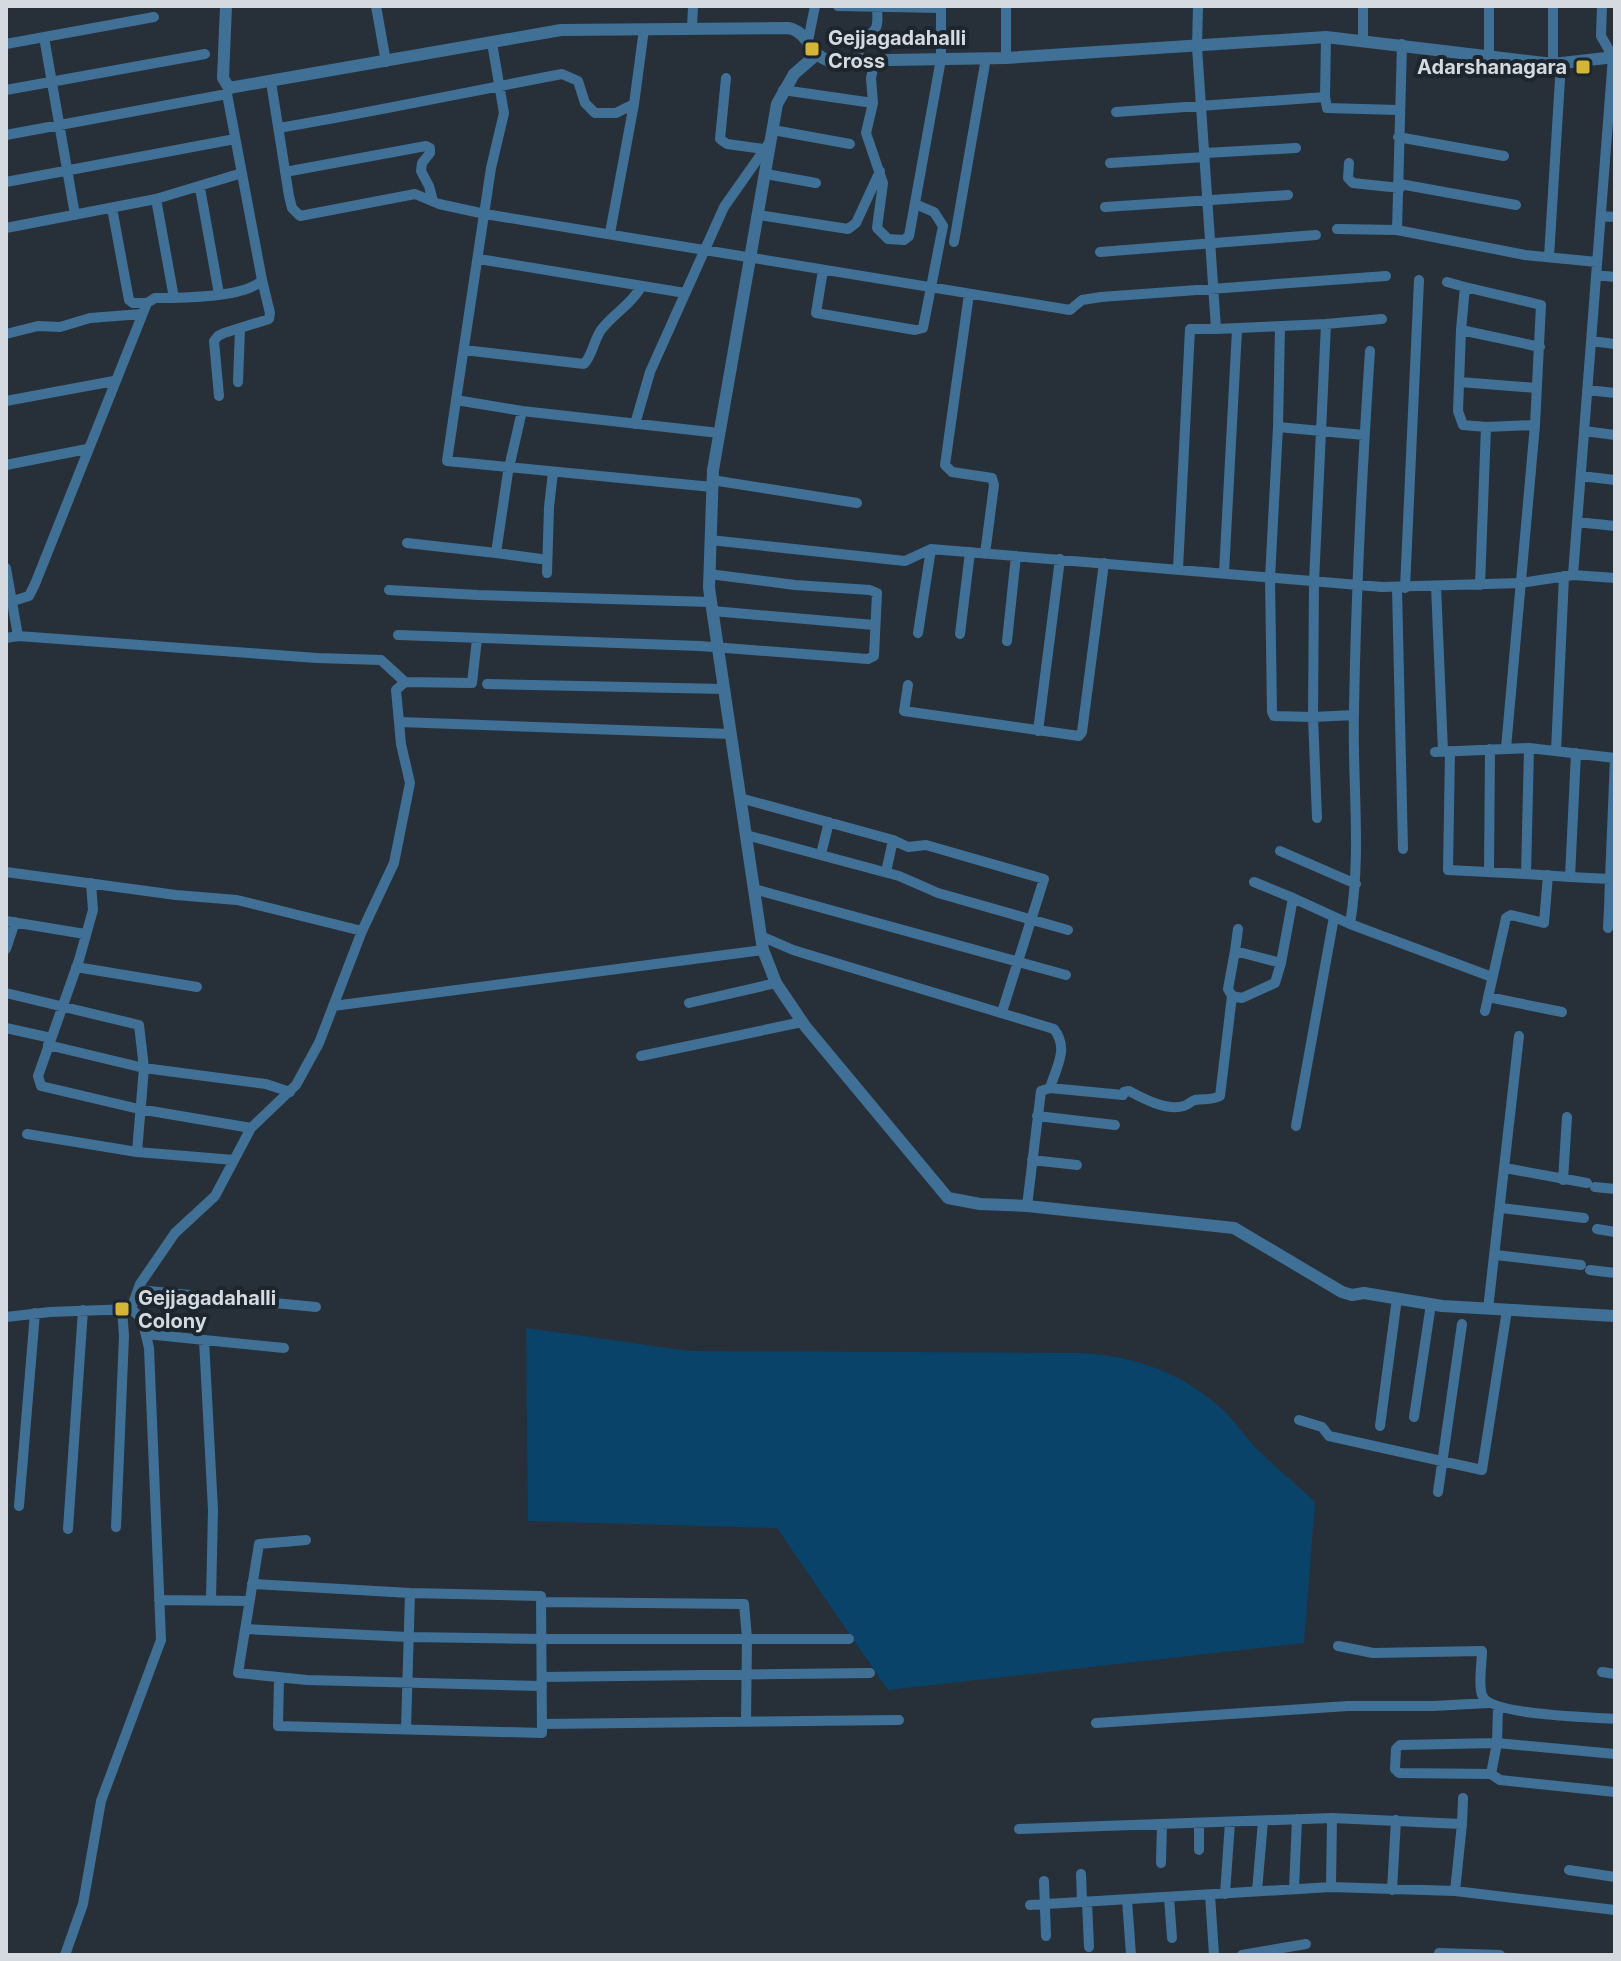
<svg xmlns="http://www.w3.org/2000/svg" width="1621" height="1961" viewBox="0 0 1621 1961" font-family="Inter,sans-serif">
<rect width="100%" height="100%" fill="#273038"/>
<path fill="#0a436a" d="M526,1328L689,1351L1079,1353C1133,1355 1184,1373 1224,1411C1236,1423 1245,1437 1256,1448C1275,1467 1296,1484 1315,1502L1304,1643L888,1690L777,1528L528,1521Z"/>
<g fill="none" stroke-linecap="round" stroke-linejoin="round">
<path stroke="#417096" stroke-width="10" d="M376,6L386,62
M838,6L941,8
M1363,6V41
M692,28L693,6
M44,37L75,215
M1326,37L1325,97L1327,108L1398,110
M808,41L815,6
M492,43L504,113L491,168L456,400L522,411L719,433
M6,44L154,17
M1402,44L1397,230L1525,255L1597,262
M1489,56V6
M1006,58V6
M857,60L861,41C879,29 878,28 877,7
M875,60L871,78L873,103L866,133L883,183L877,228L888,239L904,240L909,236L941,59V6
M1553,64V6
M726,78L720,139L727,144L764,149
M271,82L289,196L292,208L300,216L415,194L439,204L485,214L1070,310L1082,300L1101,297L1386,276
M6,90L205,54
M783,90L873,103
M1116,112L1325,97
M279,128C373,112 467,92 562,74L578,81L585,103L595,113H616L634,104
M773,130L850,144
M6,135L227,94
M1398,137L1504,156
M1205,153L1296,148
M1110,163L1205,157
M1349,163L1348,178L1353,183L1400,188
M285,172L426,146L430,148V153L422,163L421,171L429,186L433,201
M766,174L816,183
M6,182L235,139
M1400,184L1516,205
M200,188L219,294
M156,199L174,298
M1105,207L1288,195
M112,208L129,300L133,303H147
M759,215L848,229L856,223L880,171
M1601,216L1615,217
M6,228L156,199L242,173
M1337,229L1397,230
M610,233L634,104L644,29
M954,242L986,58
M1100,252L1316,235
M1549,257L1561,63
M479,259L685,293
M823,270L816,313L915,330L923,328L943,226L934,212L915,204
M1596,275L1615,277
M1447,282L1465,287
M969,294L945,465L952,472L992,478L994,485L985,554
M1326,324L1382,319
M1280,327L1278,427L1364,435
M1216,329L1326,324L1314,582L1313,717L1274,716L1272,712L1270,578L1278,427
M1461,330L1540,347
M6,334L38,326L60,327L90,318L142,314
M1591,341L1615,344
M464,350L584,364C592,356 594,340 601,330C614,313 631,305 641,287
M238,382L240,329
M1460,382L1537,388
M1587,390L1615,393
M219,396L214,341L218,336L224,333L269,319L270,313L262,280
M456,400L447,461L712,487
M6,401L114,381
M522,411L508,472L496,553L541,559
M635,424L650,372L724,207L769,143
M1486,427L1463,425L1458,411L1461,330L1465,287L1541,305L1535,425L1506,748
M1584,431L1615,435
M6,465L87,449
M1581,476L1615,480
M712,480L857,503
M1577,522L1615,526
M710,540L905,561L931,549L1382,587L1521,583L1573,575L1615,578
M407,543L496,553
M6,568L18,636
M1178,569L1190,329H1216L1197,47L1198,6
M547,573L549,507L553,472
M1224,573L1237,330
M1573,575L1613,57L1601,36L1602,6
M1480,585L1486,427L1535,425
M1436,586L1443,751
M1397,588L1403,849
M1405,588L1419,280
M389,590L478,595L711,602
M13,601L29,596L35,584L147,303L155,298C180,298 246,298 262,280L227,94L229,88
M712,611L874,625
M918,633L931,549
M960,634L970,552
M398,635L700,646L868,659L874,656L877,593L870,590L795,585L709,574
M6,638L18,636L317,658L381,660L405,682
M1007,641L1016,556
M487,684L724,689
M908,685L904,711L1079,736L1082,732L1104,563
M399,722L731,734
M1038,731L1060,559
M1529,748L1526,874L1570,877
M1450,751L1448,870L1526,874
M1556,751L1564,576
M1435,752L1529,748L1615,758
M1576,753L1570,877L1610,879L1609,909H1615
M740,798L893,840L908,847L926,845L1044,879L1002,1012
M1317,818L1313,717L1354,715
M746,835L899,876L938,893L1068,930
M1280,851L1356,884
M821,854L829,822
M6,872L176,895L237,900L362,931
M886,872L893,840
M1489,872L1490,749
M1610,879L1615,758
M1254,882L1293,898
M91,883L93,910L79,960L38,1076L41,1086L139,1109L251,1128
M754,889L1066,975
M6,921L85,934
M1350,924L1492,977
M1608,928L1609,909
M761,936L793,950L1054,1029C1069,1049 1057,1065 1050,1088L1041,1091L1027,1206
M6,949L15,922
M1235,951L1238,929
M76,967L197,987
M6,993L139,1025L144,1068L137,1152
M1232,996L1242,998L1275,983L1281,963
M1488,997L1562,1012
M689,1003L776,983
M333,1006L763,950
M1485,1011L1506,918L1511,915L1544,923L1548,875
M6,1028L51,1038
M48,1045L144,1068L266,1084L290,1092
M641,1056L802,1022
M1050,1088L1123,1095L1124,1092L1129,1091C1144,1099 1166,1111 1184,1106C1188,1105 1191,1101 1195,1100C1204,1098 1211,1101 1220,1096L1232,996L1228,989L1235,951L1281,963L1293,898L1350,924C1362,853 1352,782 1354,711C1356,591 1362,471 1370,351
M1037,1116L1115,1125
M1296,1126L1334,917
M27,1134L137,1152L234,1160
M1032,1160L1077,1165
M1505,1168L1587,1183
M1563,1180L1567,1117
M1595,1187L1615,1189
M1501,1208L1584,1218
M1597,1229L1615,1232
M1496,1255L1581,1265
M1590,1270L1615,1273
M138,1290L316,1307
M131,1309L140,1284L175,1233L215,1196L251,1128L296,1085L319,1043L362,931L394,863L410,783L401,744L396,690L405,682L472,683L477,639
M1488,1309L1519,1036
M6,1317L50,1312L131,1309L142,1319L149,1348L161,1640L101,1801L83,1904L65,1955
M146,1334L284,1348
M204,1340L213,1510L211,1600
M1414,1417L1431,1304
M1299,1420L1322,1427L1329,1436L1482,1470L1507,1310
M1380,1426L1397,1298
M1438,1492L1462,1324
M19,1506L35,1313
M116,1527L124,1336L122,1309
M68,1529L83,1310
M306,1540L259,1544L238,1673L307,1680L542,1686
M252,1584L410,1593L541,1596L542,1733L278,1726L279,1678
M159,1600L249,1601
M541,1602L744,1604L747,1638L746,1720
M246,1629L408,1637L543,1639H849
M1338,1646L1373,1653L1482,1651C1482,1664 1478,1683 1482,1695C1489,1716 1592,1717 1615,1719
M1602,1672L1615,1674
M542,1677L870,1673
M1096,1723L1348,1706H1433L1488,1703
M542,1724L899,1720
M406,1729L410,1593
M1615,1754L1497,1743L1400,1745L1396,1749L1395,1769L1399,1773L1491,1774L1500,1780L1615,1792
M1491,1774L1497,1743L1498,1707
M1462,1824L1463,1798
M1019,1829L1332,1818L1462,1824L1455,1891
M1199,1850V1823
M1161,1863L1162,1824
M1569,1870L1615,1877
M1081,1874L1082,1902
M1044,1881L1046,1936
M1331,1887L1332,1818
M1294,1889L1297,1819
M1392,1890L1396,1820
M1257,1891L1263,1821
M1225,1894L1230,1822
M1210,1895L1214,1955
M1169,1897L1172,1938
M1127,1900L1131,1955
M1087,1902L1089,1947
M1030,1905L1331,1887L1455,1891L1615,1910
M1439,1953L1500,1955
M1242,1955L1306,1944"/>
<path stroke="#417096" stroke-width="12" d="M226,6L223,78L229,88L561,30L789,28C810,33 809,56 830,61L1006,58L1326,37L1553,64L1615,57
M816,55L794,74L777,104L713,470L709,588L763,950L776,983L805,1026L948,1198L980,1204L1027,1206L1234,1228L1342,1292L1352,1295L1364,1293L1442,1306L1615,1316"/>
</g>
<g fill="#d5b535" stroke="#1d262e" stroke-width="3">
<rect x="804" y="41" width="16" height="16" rx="4"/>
<rect x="1575" y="59" width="16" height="16" rx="4"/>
<rect x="114" y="1301" width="16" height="16" rx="4"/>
</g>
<g text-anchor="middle" stroke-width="8" stroke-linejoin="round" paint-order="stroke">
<g font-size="20" font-weight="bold" fill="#d4dadf" stroke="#1d262e" text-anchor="start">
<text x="828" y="45">Gejjagadahalli<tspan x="828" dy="23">Cross</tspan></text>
<text x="1567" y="74" text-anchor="end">Adarshanagara</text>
<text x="138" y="1305">Gejjagadahalli<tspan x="138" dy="23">Colony</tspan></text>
</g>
</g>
<rect width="1621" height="1961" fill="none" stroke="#d4dadf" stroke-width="16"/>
</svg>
